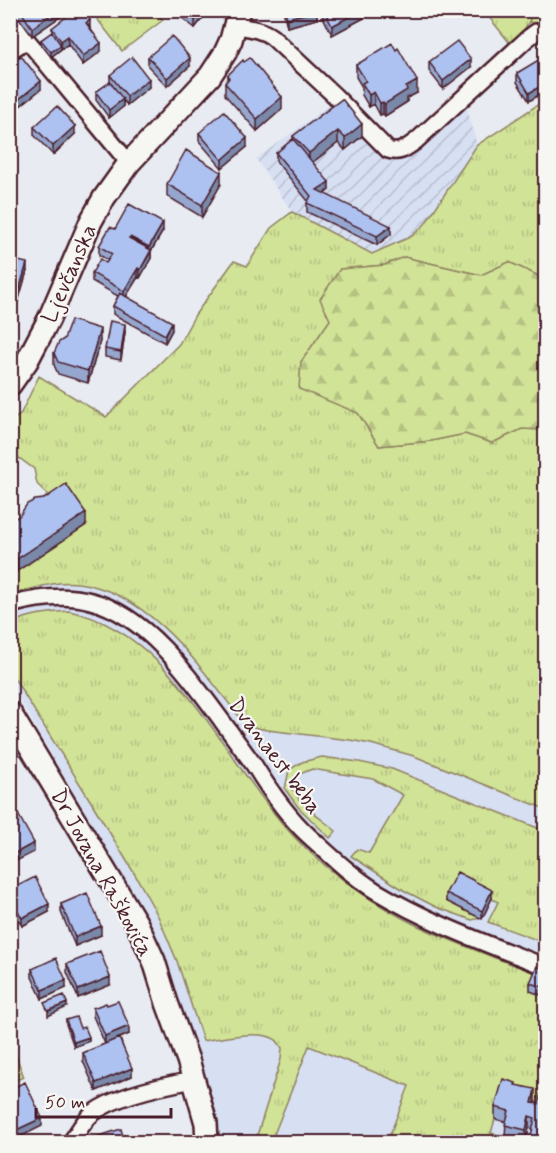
<svg xmlns="http://www.w3.org/2000/svg" width="556" height="1153" viewBox="0 0 556 1153" font-family="Mynerve,sans-serif">
<defs>
<pattern id="industrial-furrows" width="10" height="10" patternUnits="userSpaceOnUse" patternTransform="scale(1.5)"><rect width="10" height="10" fill="#d7dff2"/><path d="M-1 1l2-2M0 10L10 0M9 11l2-2" fill="none" stroke="#babfd0"/></pattern>
<pattern id="grass-tufts" width="24" height="20" patternUnits="userSpaceOnUse" patternTransform="scale(1.5)"><rect width="24" height="20" fill="#d1e397"/><path d="M3 7l-1-3M5 7V3M7 7l1-3M15 17l-1-3M17 17v-4M19 17l1-3" fill="none" stroke="#b5c282"/></pattern>
<pattern id="forest-firs" width="22" height="20" patternUnits="userSpaceOnUse" patternTransform="scale(1.5)"><rect width="22" height="20" fill="#d1e397"/><path d="M5 1l3.5 6h-7zM16 11l3.5 6h-7z" fill="#b5c282"/></pattern>
</defs>
<rect width="100%" height="100%" fill="#e8ecf2"/>
<filter id="ink" filterUnits="userSpaceOnUse"><feTurbulence type="fractalNoise" baseFrequency=".0167" numOctaves="2"/><feDisplacementMap in="SourceGraphic" scale="12" xChannelSelector="R" yChannelSelector="G"/><feConvolveMatrix kernelMatrix="1 2 1 2 8 2 1 2 1" color-interpolation-filters="sRGB"/></filter>
<g filter="url(#ink)">
<path fill="#d7dff2" d="M57,583H78L101,589L122,597L142,610L182,646L241,719L252,726L267,730L350,740L371,744L414,756L545,809V1142H218L191,1037L158,950L129,889L11,685L10,594Z"/>
<path fill="url(#industrial-furrows)" d="M335,101L385,155L393,159L402,157L466,104L477,145L425,224L412,236L372,254L292,212L256,159Z"/>
<path fill="url(#grass-tufts)" stroke="#8e8161" stroke-width="1.5" d="M91,11H155L163,20L122,51Z
M484,11H533L529,22L513,47Z
M545,100V279L509,262L481,275L404,257L385,265L340,269L330,320L301,362L300,388L358,413L379,446L431,441L465,434L492,443L522,429L545,430V809L414,756L371,744L350,740L267,730L252,727L241,719C200,667 150,592 78,583C56,580 33,589 11,594L10,562L17,571L18,522L48,495L37,484L34,469L11,452V421L20,415L39,376L106,417L179,344L195,315L234,261L247,266L271,228L292,212L372,254L412,236L425,224L477,145Z
M69,611C184,635 231,784 313,855C343,882 377,906 414,924C454,943 496,958 537,974L531,991L545,997V1104L515,1097L503,1091L491,1133L526,1142H387L409,1086L309,1046L271,1142H255L281,1059L282,1048C280,1045 278,1042 276,1040C262,1029 220,1038 203,1041L177,961L158,916L137,878L93,805L11,673V624C27,614 51,613 69,611Z
M322,757L359,762L392,769L545,831V943L488,922L498,902L457,881L446,901L480,918L472,920L436,907L405,891L351,856L357,849L369,853L403,795L373,779L312,769L295,776L291,785C298,805 321,818 336,831L330,838L298,807L285,789L289,770L302,762Z
M10,1039L24,1077L11,1082H10Z"/>
<path fill="url(#forest-firs)" stroke="#8e8161" stroke-width="1.5" d="M533,11H545V24L529,22Z
M404,257L481,275L509,262L545,279V430L522,429L492,443L465,434L431,441L379,446L358,413L299,389L301,362L330,320L320,299L340,269L385,265Z"/>
<g fill="none" stroke-linecap="round" stroke-linejoin="round">
<defs>
<path id="street" d="M10,19L27,40L129,163
M236,26C249,28 261,29 272,37L335,96L388,150C400,154 406,148 416,141L528,38L536,32L546,31
M10,51L27,40
M10,605C36,598 65,594 91,601C146,615 190,677 222,721C233,736 243,750 254,765C270,791 287,816 309,836C330,855 352,876 376,891C429,923 488,944 546,967
M71,1142C78,1132 84,1120 93,1113C116,1095 166,1085 194,1080"/>
<path id="secondary" d="M10,385L27,361L49,319L91,221L104,198L129,163L210,76L225,53L231,40L239,10
M10,713L137,924L154,961L167,1003L188,1060L206,1123L207,1142"/>
</defs>
<use href="#street" stroke="#4a1f2b" stroke-width="20"/>
<use href="#secondary" stroke="#4a1f2b" stroke-width="26"/>
<use href="#street" stroke="#f6f6f2" stroke-width="15"/>
<use href="#secondary" stroke="#f6f6f2" stroke-width="21"/>
</g>
<path fill="#96a7cf" stroke="#4a1f2b" stroke-width="1.5" d="M16,10H67V12L32,36L16,14Z
M172,10H209L195,28Z
M283,10H317V19L287,27Z
M322,10H364V18L332,35L322,15Z
M52,28H90L101,51L83,65L68,44L51,57L41,44V40L52,32Z
M148,57L190,66L167,86L148,66Z
M546,57V91L529,101L517,82V73Z
M429,62L471,67L443,89L429,71Z
M10,65L41,89L14,111L10,107Z
M356,65L417,93L407,98V102L385,116L383,114L380,115L374,104L369,107L362,95V87L356,77Z
M110,75L149,87L127,105L123,100V107L109,118L96,100V92L110,82Z
M228,75L282,109L257,131L225,95V83L228,79Z
M342,99L362,136L345,150L338,143L313,162L329,190L324,194L391,234L377,245L307,212V203L308,201L276,161V153L293,139V136Z
M34,127L75,134L53,155L34,135Z
M199,133L247,147L222,168L199,141Z
M167,184H221L202,217L167,196Z
M115,229L163,231L151,251V258L140,278L138,277L126,296L172,330L165,343L113,314V306L118,296L92,281V273L106,263L108,260L99,255V246Z
M10,259L27,271L18,302L10,300Z
M125,332L121,360L105,357V349Z
M64,339L100,341L88,383L58,374L54,365V353Z
M10,522L86,525L17,571L10,562Z
M10,890L49,912L22,926L10,904Z
M446,893L492,898L482,919L446,901Z
M61,904L101,935L75,946L61,912Z
M67,964L110,985L78,998L67,972Z
M32,969L66,988L42,999L32,977Z
M546,970V997L530,991V983Z
M93,1008L129,1034L120,1038L132,1076L96,1091L83,1061V1053L105,1044L93,1016Z
M66,1020L80,1028L89,1041L74,1047L66,1024Z
M516,1085L535,1101L534,1103L539,1104L546,1094V1143H531L533,1129L529,1128L526,1142L505,1137L506,1122L495,1119V1107Z"/>
<path fill="#7a88a9" stroke="#4a1f2b" stroke-width="1.5" d="M57,10H67V12L32,36V28Z
M203,10H209L195,28V20Z
M362,10H364V18L332,35V26Z
M317,11V19L287,27V18Z
M90,20V28L86,23Z
M68,36V44L61,49V41Z
M101,43V51L83,65V56Z
M61,45V49L51,57V52Z
M190,58V66L167,86V78Z
M471,59V67L443,89V81Z
M149,79V87L127,105V96Z
M41,81V89L14,111V103Z
M417,81V93L407,98V102L385,116V104L406,87Z
M546,83V91L529,101V93Z
M374,92V104L369,107V95Z
M282,97V109L257,131V119Z
M123,99V107L109,118V110Z
M383,102V114L380,115V103Z
M362,124V136L345,150V138Z
M75,126V134L53,155V146Z
M338,131V143L309,165V153Z
M247,138V147L222,168V160Z
M221,172V184L202,217V205Z
M329,182V190L317,199V190Z
M163,223V231L151,251V258L140,278V270L149,255V247Z
M391,226V234L377,245V236Z
M27,263V271L18,302V294Z
M138,268V277L124,300V291Z
M172,322V330L165,343V335Z
M125,324V332L121,360V352Z
M100,329V341L88,383V371Z
M86,513V525L17,571V559Z
M34,843V852L10,864V856Z
M492,890V898L482,919V911Z
M49,904V912L22,926V918Z
M101,926V935L75,946V937Z
M110,977V985L78,998V990Z
M66,980V988L42,999V990Z
M67,1003V1007L48,1016V1011Z
M13,1011V1020L10,1021V1013Z
M129,1026V1034L105,1044V1036Z
M89,1037V1041L74,1047V1042Z
M132,1068V1076L96,1091V1083Z
M535,1089V1101L532,1115V1103Z
M529,1116V1128L526,1142V1130Z
M42,1118V1126L12,1141V1132Z"/>
<path fill="#aec2f1" stroke="#4a1f2b" stroke-width="1.5" d="M20,10H57L32,28Z
M75,10H83L90,20L86,23L101,43L83,56L68,36L61,41L52,28Z
M183,10H203L195,20Z
M285,10H317V11L287,18Z
M324,10H362L332,26Z
M52,32L61,45L51,52L41,40Z
M172,36L190,58L167,78L148,57Z
M457,41L471,59L443,81L429,62Z
M392,43L396,50L398,48L417,81L406,87L407,90L385,104L383,102L380,103L374,92L369,95L362,83L366,81L356,65Z
M21,56L41,81L14,103L10,98V65Z
M545,56L546,83L529,93L517,73Z
M132,57L149,79L127,96L110,75Z
M250,58L282,97L257,119L225,83L229,78L228,75L243,60L244,62Z
M110,82L123,99L109,110L96,92Z
M342,99L362,124L345,138L338,131L309,153L293,136Z
M57,106L75,126L53,146L34,127Z
M224,111L247,138L222,160L199,133Z
M293,139L329,182L317,190L391,226L377,236L307,203L311,196L276,153Z
M186,150L221,172L202,205L167,184Z
M129,204L163,223L149,247L130,237L129,238L151,250L140,270L138,268L124,291L92,273L100,259L106,263L112,254L99,246L110,227L115,229Z
M10,259L27,263L18,294L10,292Z
M120,293L172,322L165,335L113,306Z
M71,320L100,329L88,371L58,362L54,353L59,342L64,339Z
M110,321L125,324L121,352L105,349Z
M66,484L86,513L17,559L10,550V522L20,515L27,504L35,500L44,499Z
M18,814L34,843L10,856V818Z
M457,872L492,890L482,911L446,893Z
M35,877L49,904L22,918L10,896V890Z
M87,893L101,926L75,937L61,904Z
M100,951L110,977L78,990L67,964Z
M56,958L66,980L42,990L32,969Z
M537,966L546,970V988L530,983Z
M64,995L67,1003L48,1011L44,1003Z
M118,1001L129,1026L105,1036L93,1008L106,1003L107,1005Z
M76,1017L80,1028L85,1027L89,1037L74,1042L66,1020Z
M119,1038L132,1068L96,1083L83,1053Z
M503,1079L516,1083L515,1085L535,1089L532,1103L539,1104L541,1093L546,1094V1138L531,1136L535,1118L529,1116L526,1130L505,1125L509,1111L495,1107Z
M25,1082L42,1118L12,1132L10,1130V1089Z
M121,1129L125,1143H88L87,1140Z"/>
</g>
<g text-anchor="middle" stroke-width="4.5" stroke-linejoin="round" paint-order="stroke">
<g font-size="22" fill="#4a1f2b" stroke="#f6f6f2">
<text transform="translate(68 273) rotate(-66)" y="8">Ljevčanska</text>
<text transform="translate(276 755) rotate(53)" y="8">Dvanaest beba</text>
<text transform="translate(103 872) rotate(61)" y="8">Dr Jovana Raškovića</text>
</g>
</g>
<rect width="556" height="1153" fill="none" stroke="#f6f6f2" stroke-width="36"/>
<rect x="18" y="18" width="520" height="1117" fill="none" stroke="#4a1f2b" stroke-width="2" filter="url(#ink)"/>
<path d="M36 1108v9h135v-9" fill="none" stroke="#4a1f2b" stroke-width="3"/>
<text x="45" y="1108" font-size="18" fill="#4a1f2b" stroke="#f6f6f2" stroke-width="4.5" paint-order="stroke">50 m</text>
</svg>
